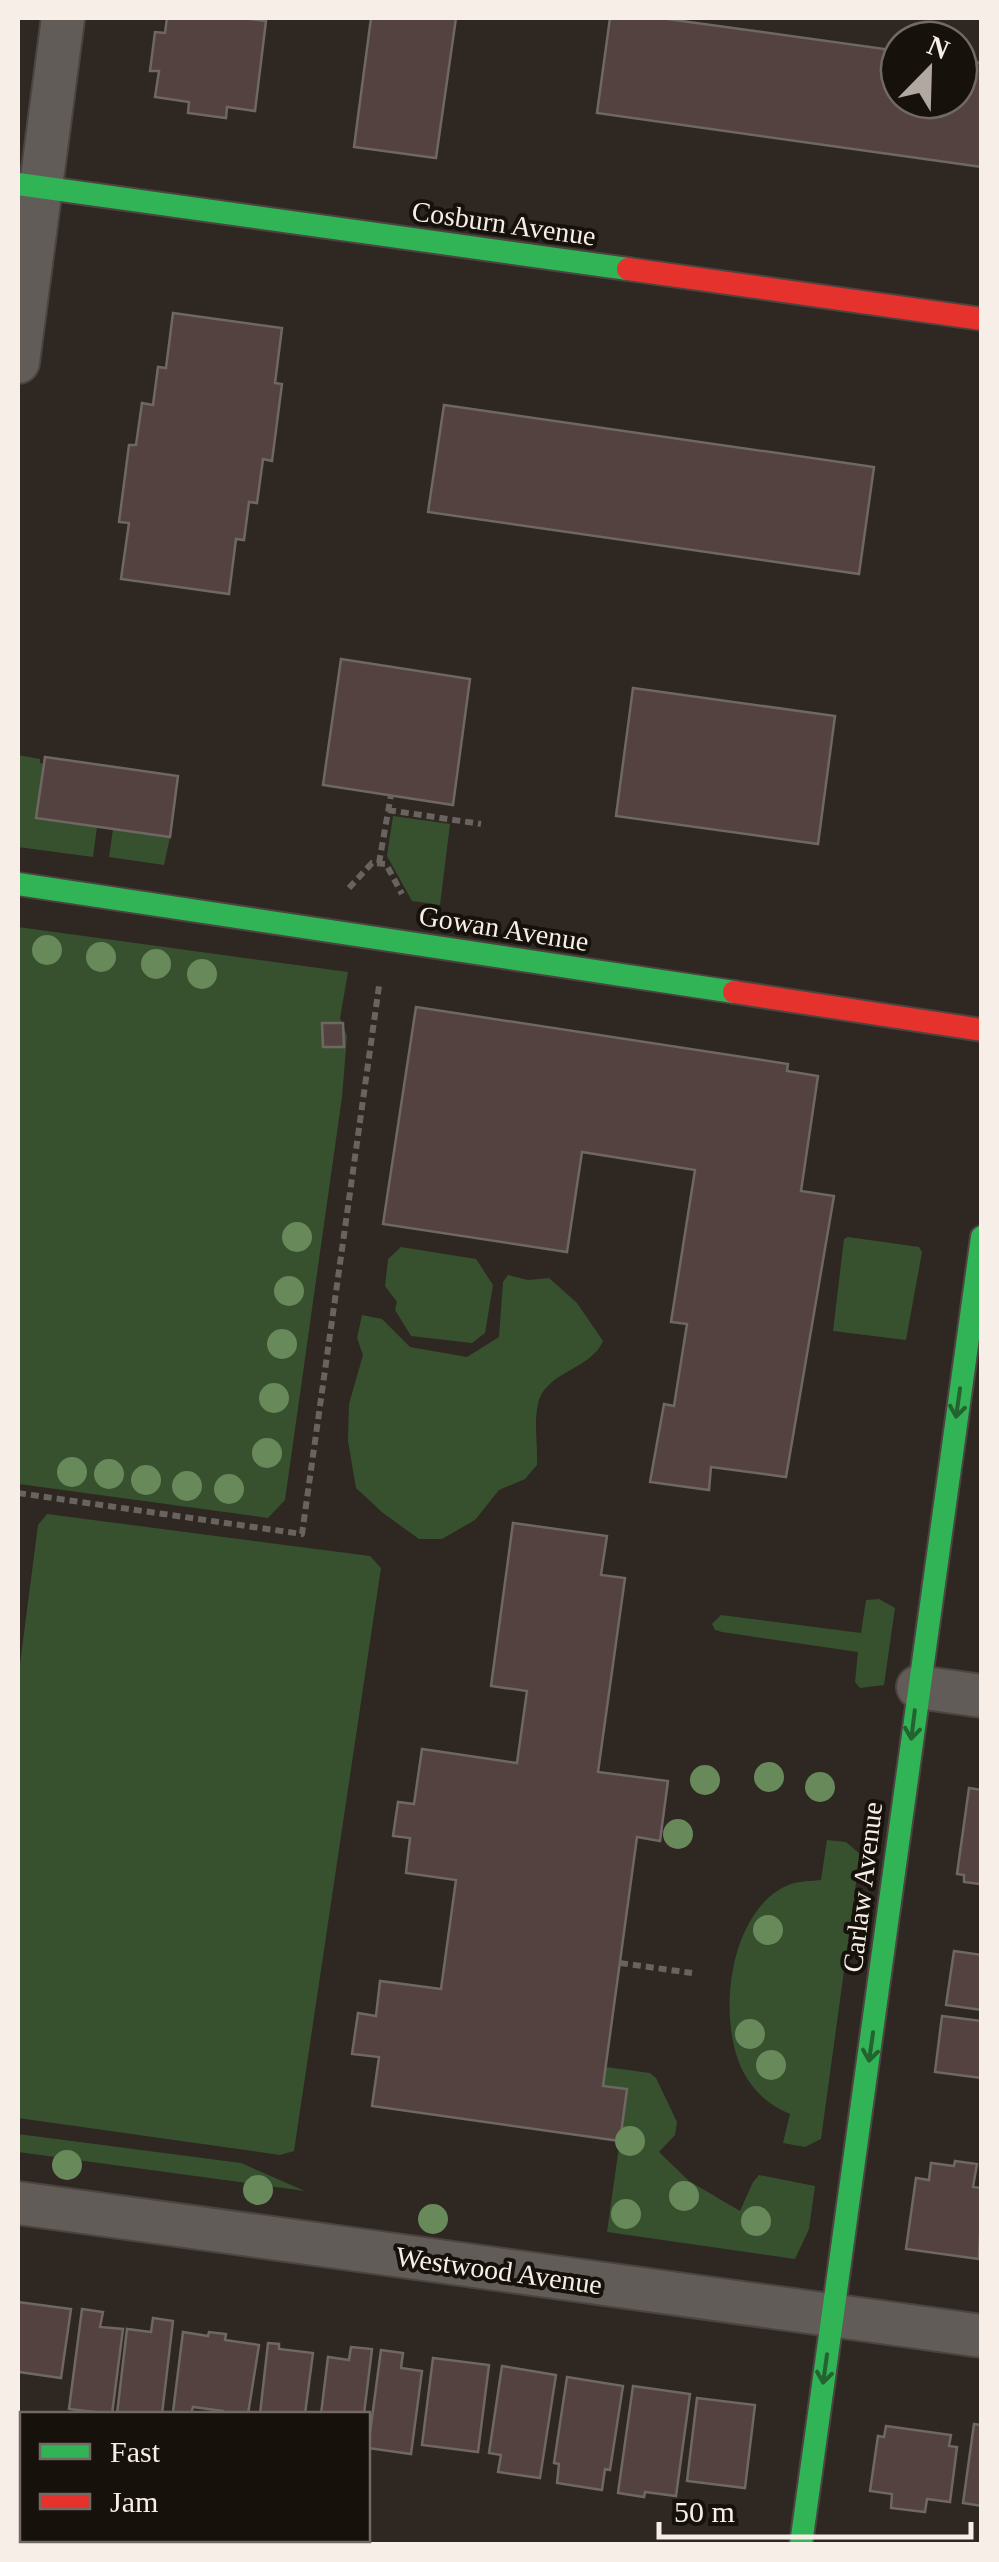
<svg xmlns="http://www.w3.org/2000/svg" width="999" height="2562" viewBox="0 0 999 2562" font-family="'Times New Roman',serif">
<rect width="100%" height="100%" fill="#2e2722"/>
<path fill="#37512f" d="M18,755L40,759V763L43,764L36,818L97,827L93,857L18,847Z
M393,816L450,824L440,905L412,901L387,856Z
M113,829L170,837L164,865L109,857Z
M18,927L348,972L340,1018L347,1036L342,1097L285,1500L268,1518L19,1484L18,1488Z
M848,1237L919,1247L922,1252L906,1340L833,1331L844,1239Z
M401,1247L476,1259L493,1285L485,1333L472,1343L411,1336L395,1310L397,1302L385,1286L388,1259Z
M508,1275L528,1280L549,1278L577,1303L603,1341C591,1369 549,1371 539,1400C533,1421 538,1444 537,1465L525,1479L499,1490L475,1520L442,1539H419L383,1513L356,1488L348,1441L349,1404L363,1355L357,1338L362,1315L382,1319L410,1347L467,1357L499,1337L503,1282Z
M47,1514L370,1556L381,1568L294,2151L280,2155L18,2118V1679L38,1525Z
M879,1599L895,1608L884,1685L860,1688L855,1682L858,1652L722,1632L715,1630L712,1624L721,1615L861,1633L866,1600Z
M827,1840L846,1842L860,1854L821,2139L805,2147L783,2143L790,2114C771,2106 756,2094 745,2075C715,2023 728,1907 791,1884C800,1881 812,1881 821,1880Z
M606,2067L650,2073L656,2078L677,2122L675,2135L659,2152L689,2181L740,2211L753,2182L759,2175L815,2186L809,2229L795,2259L607,2232L627,2090L603,2086Z
M18,2134L241,2163L305,2191L18,2152Z"/>
<path fill="#53423f" stroke="#6e6763" stroke-width="2.5" d="M167,18H241L266,21L255,111L227,107L226,118L188,113L189,102L155,97L159,71H150L155,32L165,33Z
M371,18H456L436,158L354,147Z
M610,18H660L899,51V100H959V60L982,63V167L597,113Z
M173,313L282,328L275,383L282,384L272,461L263,459L257,503L249,502L244,540L236,539L229,594L121,579L129,523L119,522L129,445H136L142,403L153,405L158,367L166,368Z
M444,405L874,467L859,574L428,512Z
M341,659L470,679L453,805L323,785Z
M633,688L835,716L818,844L616,816Z
M45,757L178,776L170,837L36,818Z
M416,1007L788,1064L787,1071L818,1076L801,1191L834,1196L786,1477L711,1467L709,1490L650,1482L664,1404L674,1406L687,1324L671,1322L695,1170L582,1152L567,1252L383,1224Z
M322,1023H343L344,1047H323Z
M513,1523L607,1536L601,1575L625,1578L598,1772L668,1781L660,1841L637,1837L603,2086L627,2089L620,2141L372,2106L379,2057L352,2054L358,2013L376,2016L380,1981L441,1989L456,1880L406,1873L410,1838L393,1836L398,1802L414,1804L422,1749L517,1763L527,1691L491,1686Z
M969,1788L982,1790L980,1884L964,1882V1875L957,1874Z
M954,1951L982,1955V2010L946,2005Z
M942,2016L982,2021V2078L935,2072Z
M955,2161L977,2164L973,2187L982,2188L979,2259L906,2249L916,2178L929,2180L931,2163L954,2166Z
M18,2302L71,2309L61,2378L19,2372L18,2386Z
M82,2309L103,2312L100,2327L123,2329L112,2414L69,2409Z
M153,2318L173,2321L162,2414H117L127,2329L151,2332Z
M183,2332L208,2336L209,2332L226,2334L225,2340L259,2345L248,2414H222L223,2411L193,2407L191,2414L173,2412Z
M268,2343L279,2344V2349L313,2353L305,2414H260Z
M351,2347L372,2349L364,2414H321L328,2357L349,2360Z
M381,2350L403,2353L401,2368L422,2371L411,2454L368,2448Z
M433,2358L489,2365L478,2452L422,2445Z
M502,2366L556,2375L540,2478L498,2472L501,2455L489,2453Z
M567,2377L623,2386L610,2470L605,2469L602,2490L557,2483L559,2464L554,2463Z
M633,2386L690,2394L676,2496L645,2492L644,2497L618,2493Z
M697,2398L755,2405L745,2488L687,2481Z
M974,2424L982,2425V2506L963,2503Z
M886,2426L951,2435L949,2446L957,2447L950,2502L927,2499L925,2512L891,2508L892,2494L870,2491L878,2436L884,2437Z"/>
<g fill="none" stroke-linecap="round" stroke-linejoin="round">
<defs>
<path id="street" d="M18,362L63,18
M918,1687L982,1696
M18,2203L982,2336"/>
<path id="fast" d="M18,184L628,269
M18,884L734,992
M801,2544L982,1237"/>
<path id="jam" d="M628,269L982,319
M734,992L982,1030"/>
</defs>
<use href="#street" stroke="#4b4440" stroke-width="46"/>
<use href="#fast" stroke="#4b4440" stroke-width="26"/>
<use href="#jam" stroke="#4b4440" stroke-width="26"/>
<path stroke="#69635f" stroke-width="6" stroke-dasharray="8 5" stroke-linecap="butt" d="M388,810L481,824
M379,863L391,795
M349,888L372,863L386,864L402,894
M18,1493L302,1534L379,986
M620,1963L692,1973"/>
<use href="#street" stroke="#625c58" stroke-width="42"/>
<use href="#fast" stroke="#30b455" stroke-width="22"/>
<use href="#jam" stroke="#e5322d" stroke-width="22"/>
</g>
<g fill="#68895a">
<circle cx="47" cy="950" r="15"/>
<circle cx="101" cy="957" r="15"/>
<circle cx="156" cy="964" r="15"/>
<circle cx="202" cy="974" r="15"/>
<circle cx="297" cy="1237" r="15"/>
<circle cx="289" cy="1291" r="15"/>
<circle cx="282" cy="1344" r="15"/>
<circle cx="274" cy="1398" r="15"/>
<circle cx="267" cy="1453" r="15"/>
<circle cx="72" cy="1472" r="15"/>
<circle cx="109" cy="1474" r="15"/>
<circle cx="146" cy="1480" r="15"/>
<circle cx="187" cy="1486" r="15"/>
<circle cx="229" cy="1489" r="15"/>
<circle cx="769" cy="1777" r="15"/>
<circle cx="705" cy="1780" r="15"/>
<circle cx="820" cy="1787" r="15"/>
<circle cx="678" cy="1834" r="15"/>
<circle cx="768" cy="1930" r="15"/>
<circle cx="750" cy="2034" r="15"/>
<circle cx="771" cy="2065" r="15"/>
<circle cx="630" cy="2141" r="15"/>
<circle cx="67" cy="2165" r="15"/>
<circle cx="258" cy="2190" r="15"/>
<circle cx="684" cy="2196" r="15"/>
<circle cx="626" cy="2214" r="15"/>
<circle cx="433" cy="2219" r="15"/>
<circle cx="756" cy="2221" r="15"/>
</g>
<defs><path id="oneway-shaft" d="M-6 0H5M1.5-3L5.5 0L1.5 3" fill="none" stroke-width="1.6" stroke-linecap="round" stroke-linejoin="round" transform="scale(2.5)"/></defs>
<g stroke="#246230">
<use href="#oneway-shaft" transform="translate(958 1403) rotate(98)"/>
<use href="#oneway-shaft" transform="translate(913 1725) rotate(97)"/>
<use href="#oneway-shaft" transform="translate(871 2047) rotate(98)"/>
<use href="#oneway-shaft" transform="translate(825 2369) rotate(98)"/>
</g>
<g text-anchor="middle" stroke-width="8" stroke-linejoin="round" paint-order="stroke">
<g font-size="28" fill="#f7eee7" stroke="#17110c">
<text transform="translate(504 223) rotate(8)" y="10">Cosburn Avenue</text>
<text transform="translate(504 928) rotate(9)" y="10">Gowan Avenue</text>
<text transform="translate(862 1887) rotate(-83)" y="10">Carlaw Avenue</text>
<text transform="translate(499 2270) rotate(8)" y="10">Westwood Avenue</text>
</g>
</g>
<rect width="999" height="2562" fill="none" stroke="#f7eee7" stroke-width="40"/>
<rect x="20" y="2412" width="350" height="130" fill="#17110c" stroke="#716964" stroke-width="2.5"/>
<rect x="40" y="2444" width="50" height="15" fill="#30b455" stroke="#716964" stroke-width="2.5"/>
<text x="110" y="2462" font-size="30" fill="#f7eee7">Fast</text>
<rect x="40" y="2494" width="50" height="15" fill="#e5322d" stroke="#716964" stroke-width="2.5"/>
<text x="110" y="2512" font-size="30" fill="#f7eee7">Jam</text>
<g transform="translate(929 70) rotate(23)"><circle r="48" fill="#17110c" stroke="#716964" stroke-width="2.5"/>
<path d="M0-8L18 38L0 25L-18 38Z" fill="#b1a8a2"/>
<text y="-15" font-size="28" font-weight="bold" text-anchor="middle" fill="#f7eee7">N</text>
</g>
<path d="M659 2522v15h312v-15" fill="none" stroke="#f7eee7" stroke-width="5"/>
<text x="674" y="2522" font-size="30" fill="#f7eee7" stroke="#17110c" stroke-width="8" paint-order="stroke">50 m</text>
</svg>
